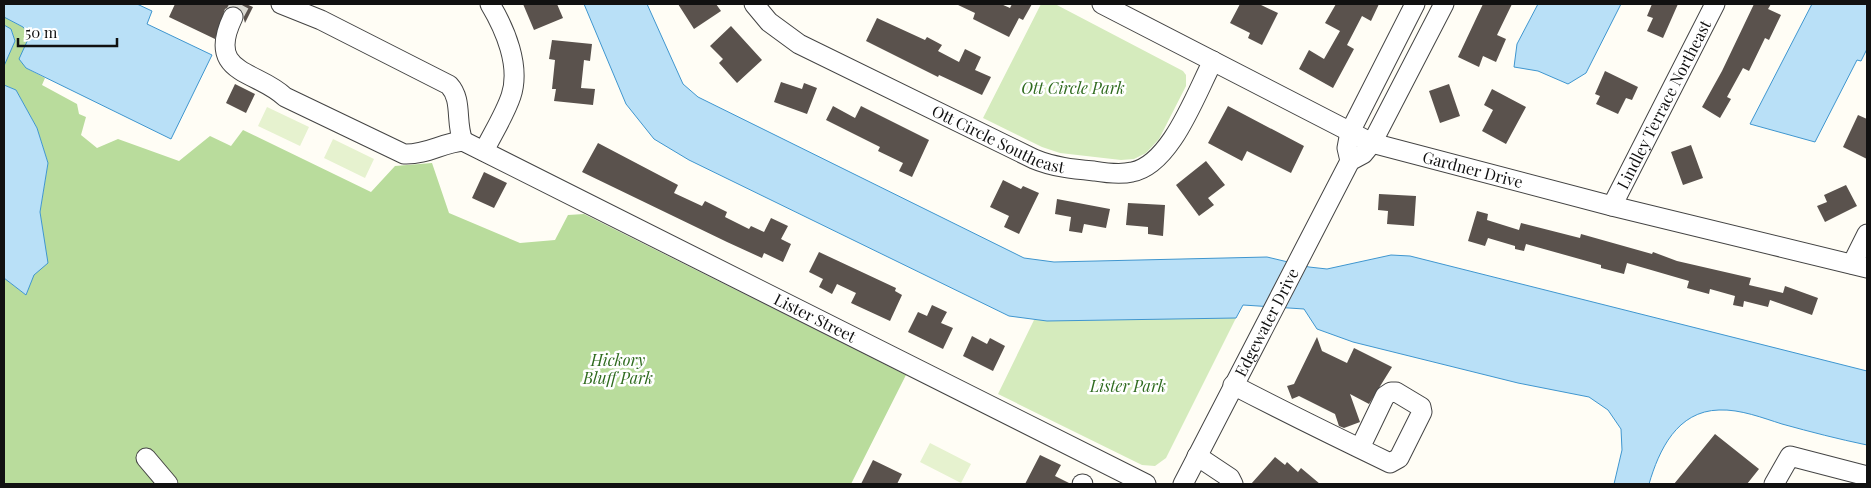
<svg xmlns="http://www.w3.org/2000/svg" width="1871" height="488" viewBox="0 0 1871 488" font-family="'Playfair Display',serif">
<rect width="100%" height="100%" fill="#fffdf5"/>
<path fill="#d5ebbd" d="M1041,4H1055L1183,71L1186,75V86L1159,139L1146,153L1134,159L1121,160L1060,153L1042,147L983,118Z
M1236,318L1166,458L1155,466L1142,465L998,394L1034,320Z"/>
<path fill="#b9dc9c" d="M4,17L23,27L30,35L26,68L45,78L42,85L77,104L79,114L86,117L81,135L97,148L118,139L179,161L210,136L231,146L243,130L371,192L395,166L432,163L449,213L520,243L555,240L568,215L584,214L906,375L851,484H4V278L26,295L33,275L47,263L40,212L48,163L37,128L16,90L4,85V66L15,41L11,29L4,25Z"/>
<path fill="#e6f2cf" d="M267,107L309,127L300,146L258,126Z
M333,139L374,159L365,178L324,158Z
M930,443L971,464L961,483L920,462Z"/>
<path fill="#b9e0f7" stroke="#3f96cf" d="M4,4H137L152,11L147,24L212,55L171,139L26,68L19,59L30,35L23,27L4,17Z
M584,4H647L683,84L698,97L1024,258L1054,262L1267,257L1309,267L1327,269L1391,255L1410,256L1867,371V445C1838,439 1811,432 1782,424C1763,418 1740,409 1719,410C1677,411 1659,450 1649,484H1614L1622,450L1621,429L1608,410L1589,397L1518,383L1353,342L1317,329L1304,309L1243,305L1236,318L1047,321L1009,316L689,160L654,139L626,104Z
M1538,4H1621L1586,73L1568,84L1538,71L1514,67L1517,44Z
M1812,4H1867V49L1861,61L1857,60L1815,142L1750,124Z
M4,25L11,29L15,41L4,66Z
M4,85L16,90L37,128L48,163L40,212L48,263L34,275L26,295L4,278Z"/>
<path fill="#5a524d" d="M175,4H246L253,7L245,23L241,9L232,6L225,9L215,39L169,17Z
M523,4H557L563,18L534,30Z
M678,4H716L721,11L694,29Z
M956,4H1001L1010,8L1012,4H1032L1023,20L1019,18L1009,37L973,19L975,13Z
M1240,4H1259L1278,13L1262,45L1248,38L1250,33L1230,23Z
M1336,4H1379L1371,21L1362,16L1347,45L1354,49L1333,88L1299,69L1309,50L1324,59L1340,31L1325,23Z
M1483,4H1512L1497,35L1506,39L1496,62L1483,56L1479,67L1458,57Z
M1652,4H1678L1663,38L1647,31L1653,18L1647,16Z
M1754,4H1771L1768,9L1781,15L1769,40L1765,38L1749,71L1743,68L1727,97L1731,99L1720,118L1702,107L1722,71Z
M877,18L925,40L927,37L942,45L938,51L959,62L965,49L981,57L975,70L991,77L982,95L939,75L938,77L866,41Z
M731,26L762,60L737,83L719,63L723,59L710,46Z
M552,40L592,44L590,61L584,60L581,88L595,89L593,105L554,101L556,89H552L555,60L549,59Z
M1605,71L1638,87L1632,100L1626,98L1618,114L1596,104L1600,96L1595,94Z
M781,82L802,89L804,83L817,88L807,114L774,102Z
M235,84L255,94L246,113L226,103Z
M1449,84L1460,116L1440,123L1429,91Z
M1492,89L1526,107L1506,144L1482,131L1493,110L1484,105Z
M833,106L855,118L861,106L929,140L912,177L899,171L903,163L878,151L880,147L826,120Z
M1228,106L1304,146L1291,173L1247,151L1242,161L1208,143Z
M1858,115L1867,119V159L1843,147Z
M598,143L678,185L674,193L702,206L705,201L727,212L725,217L749,229L751,226L764,232L771,218L788,226L781,239L791,244L783,262L764,253L762,258L727,242L582,172Z
M1691,145L1703,178L1683,185L1671,152Z
M1206,161L1225,185L1208,198L1214,205L1199,216L1176,185Z
M484,172L507,183L494,208L472,198Z
M1003,180L1021,189L1023,186L1039,193L1019,234L1004,227L1009,216L990,207Z
M1846,185L1857,206L1825,222L1817,206L1827,202L1824,195Z
M1379,194L1416,196L1414,226L1387,224L1388,211L1378,210Z
M1057,199L1110,209L1106,228L1084,224L1082,233L1069,231L1071,217L1055,214Z
M1128,203L1165,205L1163,236L1148,234V227L1126,225Z
M1477,211L1488,214L1487,220L1519,230L1521,223L1580,238L1581,234L1652,254L1653,252L1677,261L1751,278L1749,285L1783,293L1785,286L1818,298L1812,315L1770,300L1768,307L1744,301L1743,307L1733,305L1735,296L1710,289L1709,294L1687,288L1689,281L1627,263L1624,274L1601,268V265L1526,244L1524,251L1515,249V246L1488,238L1485,246L1468,241Z
M819,252L896,288L895,291L902,295L890,321L851,303L856,293L837,284L832,294L819,287L823,279L809,272Z
M932,305L947,312L941,323L953,328L943,349L908,332L918,312L927,316Z
M972,336L987,344L990,338L1005,346L993,371L963,356Z
M1317,337L1322,351L1347,363L1354,348L1392,367L1369,404L1350,394L1360,422L1344,428L1339,426L1335,414L1299,396L1292,399L1287,386L1294,384Z
M1715,434L1759,469L1747,484H1674Z
M1040,455L1061,465L1055,476L1071,484H1025Z
M1275,457L1285,465L1287,462L1298,472L1301,468L1320,484H1251Z
M873,460L902,474L897,484H861Z"/>
<g fill="none" stroke-linecap="round" stroke-linejoin="round">
<path stroke="#dbdad3" stroke-width="19" stroke-dasharray="19 9" stroke-linecap="butt" d="M233,17L240,4"/>
<defs>
<g id="minor">
<path d="M281,4L321,20L449,85C463,100 455,122 463,141"/>
<path id="s1" d="M754,4L769,22L799,44L1034,159C1053,167 1073,169 1094,171C1106,173 1120,175 1132,172C1171,165 1196,93 1213,61"/>
<path id="s2" d="M1102,4L1372,143L1612,206L1867,268"/>
<path id="s3" d="M233,17C205,75 257,70 285,97L404,154C426,155 442,143 463,141L1146,484"/>
<path d="M484,151C493,133 505,114 511,96C521,66 505,29 490,4"/>
<path d="M1350,161L1347,148L1350,132L1415,4"/>
<path id="s4" d="M1612,206L1715,4"/>
<path d="M1852,264L1867,234"/>
<path d="M1233,385C1285,412 1338,438 1390,463L1399,458L1422,412L1421,407L1396,392H1391L1385,396L1360,448"/>
<path d="M1197,456L1230,478L1233,484"/>
<path d="M146,458L168,484"/>
<path d="M1082,484H1083"/>
<path id="s5" d="M1183,484L1350,161L1363,154L1372,143L1444,4"/>
<path d="M1774,484L1790,456L1867,476"/>
</g>
</defs>
<use href="#minor" stroke="#444" stroke-width="21"/>
<use href="#minor" stroke="#fff" stroke-width="19"/>
</g>
<g text-anchor="middle" stroke-width="5" stroke-linejoin="round" paint-order="stroke">
<g font-size="16" font-style="italic" fill="#2f6b1f" stroke="#fff">
<text x="1073" y="94">Ott Circle Park</text>
<text x="618" y="366">Hickory<tspan x="618" dy="18">Bluff Park</tspan></text>
<text x="1128" y="392">Lister Park</text>
</g>
<g font-size="16" fill="#111" stroke="#fff">
<text dy="6" stroke="none"><textPath href="#s4" startOffset="114">Lindley Terrace Northeast</textPath></text>
<text dy="6" stroke="none"><textPath href="#s1" startOffset="282">Ott Circle Southeast</textPath></text>
<text dy="6" stroke="none"><textPath href="#s2" startOffset="408">Gardner Drive</textPath></text>
<text dy="6" stroke="none"><textPath href="#s3" startOffset="699">Lister Street</textPath></text>
<text dy="6" stroke="none"><textPath href="#s5" startOffset="182">Edgewater Drive</textPath></text>
</g>
</g>
<rect width="1871" height="488" fill="none" stroke="#111111" stroke-width="10"/>
<path d="M18 38v8h99v-8" fill="none" stroke="#111111" stroke-width="2.5"/>
<text x="25" y="38" font-size="15" fill="#111111" stroke="#ffffff" stroke-width="4" paint-order="stroke">50 m</text>
</svg>
